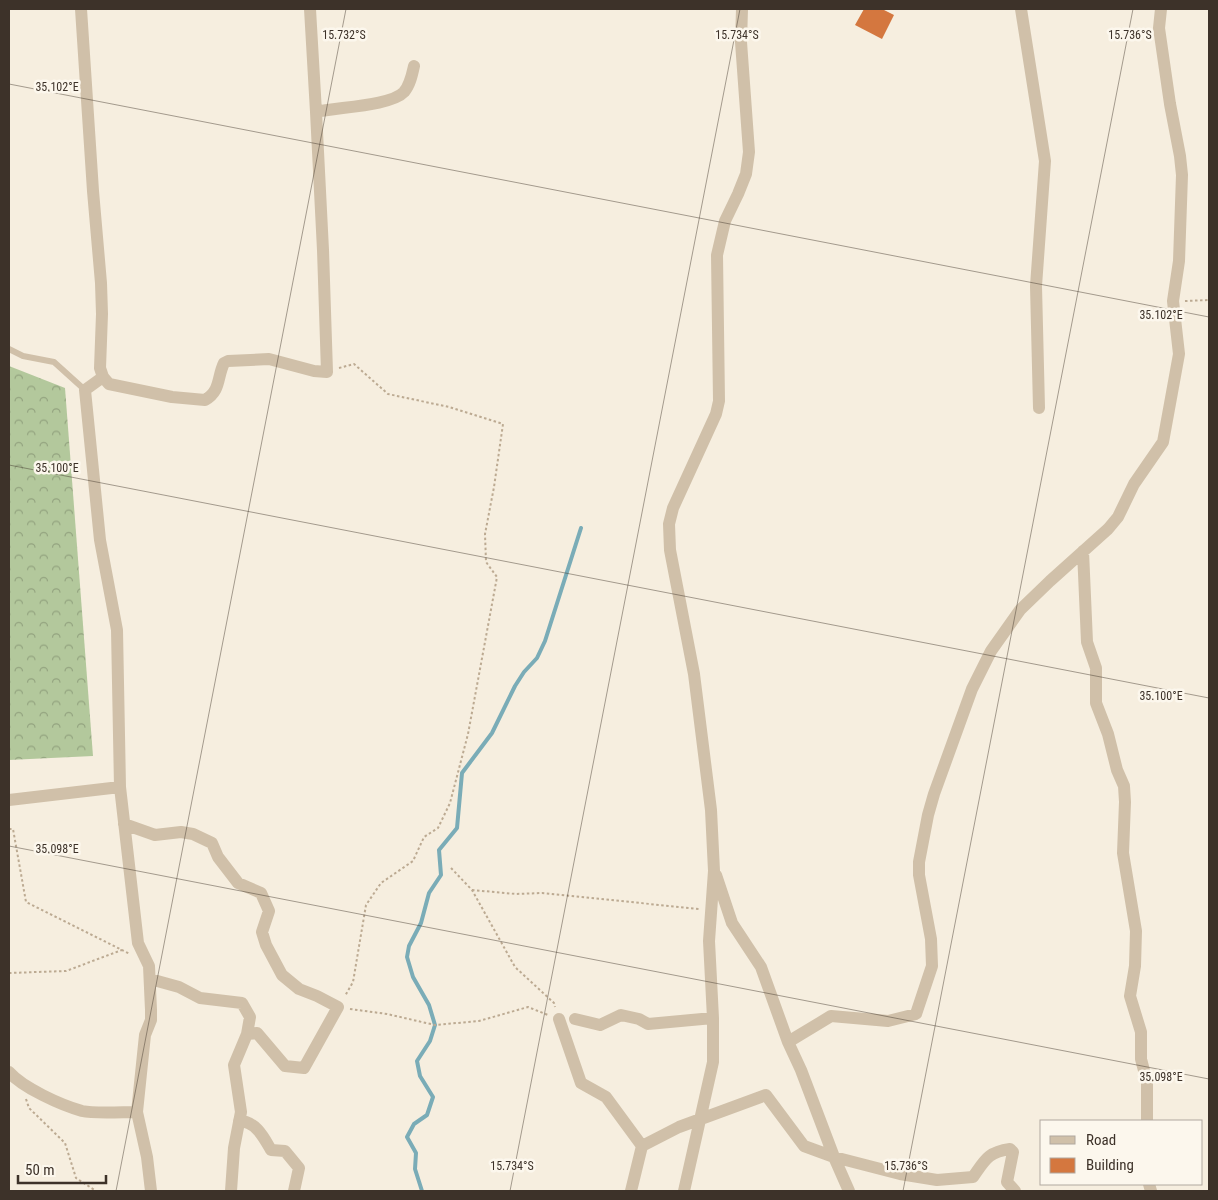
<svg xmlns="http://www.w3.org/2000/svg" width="1218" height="1200" viewBox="0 0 1218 1200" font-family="'Roboto Condensed',sans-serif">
<defs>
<pattern id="forest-crowns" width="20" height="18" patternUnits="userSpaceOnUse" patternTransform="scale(1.25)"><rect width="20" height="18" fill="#b3c89c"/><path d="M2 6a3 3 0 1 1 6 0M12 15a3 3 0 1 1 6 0" fill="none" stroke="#93a37f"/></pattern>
</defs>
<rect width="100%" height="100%" fill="#f6eedf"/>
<path fill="url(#forest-crowns)" d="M9,366L65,388L93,756L9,760Z"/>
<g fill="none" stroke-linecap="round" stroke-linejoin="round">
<path stroke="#7aacb7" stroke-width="4" d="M422,1191L415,1169L416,1153L407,1137L414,1124L427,1115L433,1097L420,1076L417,1061L430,1041L435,1025L429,1005L413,977L407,957L409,946L421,923L429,893L441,875L439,850L457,828L462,773L492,733L515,686L524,672L537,658L545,641L581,528"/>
</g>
<path fill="#d4773f" d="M864,9H882L894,15L882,39L855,25Z"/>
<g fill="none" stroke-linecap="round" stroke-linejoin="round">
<path stroke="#bcaa92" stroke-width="2" stroke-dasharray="2.5 2.5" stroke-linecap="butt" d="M1185,301L1209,300
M339,368L354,364L388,394L449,407L503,424L494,487L485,534L486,562L497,577L468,734L450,803L438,828L424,837L413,861L381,883L366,905L353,982L345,996
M9,829H13L26,902L130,954
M451,868L472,890L515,967L554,1003L555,1007
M472,890L516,894L542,893L699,909
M9,973L66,971L122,950
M350,1009L387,1014L435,1025L479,1021L528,1007L548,1015
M26,1099L29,1108L65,1143L76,1178L96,1191"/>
<path stroke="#d0c0a9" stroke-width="6" d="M9,349L23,356L54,362L85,390"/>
<path stroke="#d0c0a9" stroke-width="12" d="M81,9L93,191L101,283L102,314L100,368L103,377L109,384L172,397L205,400C221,391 217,377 224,363L228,361L269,359L314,371L327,372L323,250L316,112
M310,9L316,112C336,107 391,106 404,92C410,85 412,75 414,66
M1021,9L1045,161L1036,286L1039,408
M103,377L85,390L100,540L117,630L120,787
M1083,551L1087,642L1096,668V703L1108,734L1117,770L1124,786L1125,802L1123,853L1136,931L1135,966L1130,996L1141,1032V1059L1147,1082V1121
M9,800L120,787L138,943L149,966L151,1010V1020L145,1035L137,1112
M124,824L155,835L181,832L193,834L212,843L218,857L238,883L261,893L269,911L262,932L266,945L282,975L299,989L317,996L338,1007L304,1068L285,1066L257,1033L247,1034L250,1017L242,1003L200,998L179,987L150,979
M716,875L732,923L761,967L788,1042L801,1070L834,1157L849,1191
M559,1019L581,1083L606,1097L642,1146L631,1191
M575,1019L600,1025L621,1015L639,1019L648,1024L713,1018
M788,1042L831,1016L888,1021L916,1014L932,966L931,939L919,875V862L928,815L934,794L972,689L991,651L1020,610L1050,581L1108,529L1118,517L1134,484L1163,442L1179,354L1173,301L1179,261L1182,175L1180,156L1170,104L1159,28L1161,9
M9,1072C23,1088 61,1105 82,1111C95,1114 122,1112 137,1112L147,1157L151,1191
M239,1121C256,1121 264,1138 271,1150L285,1151L299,1168L294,1191
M642,1146L679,1127L766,1095L804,1146L834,1157L900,1174L937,1180L973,1177C985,1160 988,1152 1010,1149L1013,1152L1007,1182L1015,1191
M1149,1184L1151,1191
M231,1191L234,1148L241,1112L234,1065L247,1034
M684,1191L713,1062V1018L709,941L714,871L711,810L694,674L670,550L669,524L673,508L716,414L719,401L717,255L725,221L738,194L746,174L749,152L741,42L742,9"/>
</g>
<path fill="none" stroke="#3d3229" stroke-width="1" stroke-opacity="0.45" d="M9,84L1209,317M9,465L1209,698M9,846L1209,1079M116,1191L346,9M510,1191L740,9M903,1191L1133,9"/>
<g font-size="12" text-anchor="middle" fill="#3d3229" stroke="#fcf7ed" stroke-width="5" stroke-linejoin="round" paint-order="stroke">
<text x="344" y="39">15.732°S</text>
<text x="737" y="39">15.734°S</text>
<text x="1130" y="39">15.736°S</text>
<text x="57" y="91">35.102°E</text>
<text x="1161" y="319">35.102°E</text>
<text x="57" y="472">35.100°E</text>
<text x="1161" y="700">35.100°E</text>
<text x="57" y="853">35.098°E</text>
<text x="1161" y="1081">35.098°E</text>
<text x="512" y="1170">15.734°S</text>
<text x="906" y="1170">15.736°S</text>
</g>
<rect width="1218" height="1200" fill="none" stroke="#3d3229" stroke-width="20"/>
<rect x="1040" y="1120" width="162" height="65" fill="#fcf7ed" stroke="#b0a89f"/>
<rect x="1050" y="1136" width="25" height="8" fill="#d0c0a9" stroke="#b0a89f"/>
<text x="1086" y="1145" font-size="15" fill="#3d3229">Road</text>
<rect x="1050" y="1158" width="25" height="15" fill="#d4773f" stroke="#b0a89f"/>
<text x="1086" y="1170" font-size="15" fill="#3d3229">Building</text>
<path d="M18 1175v8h88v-8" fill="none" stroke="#3d3229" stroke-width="2.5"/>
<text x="25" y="1175" font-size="15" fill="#3d3229" stroke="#fcf7ed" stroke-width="4" paint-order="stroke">50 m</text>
</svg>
